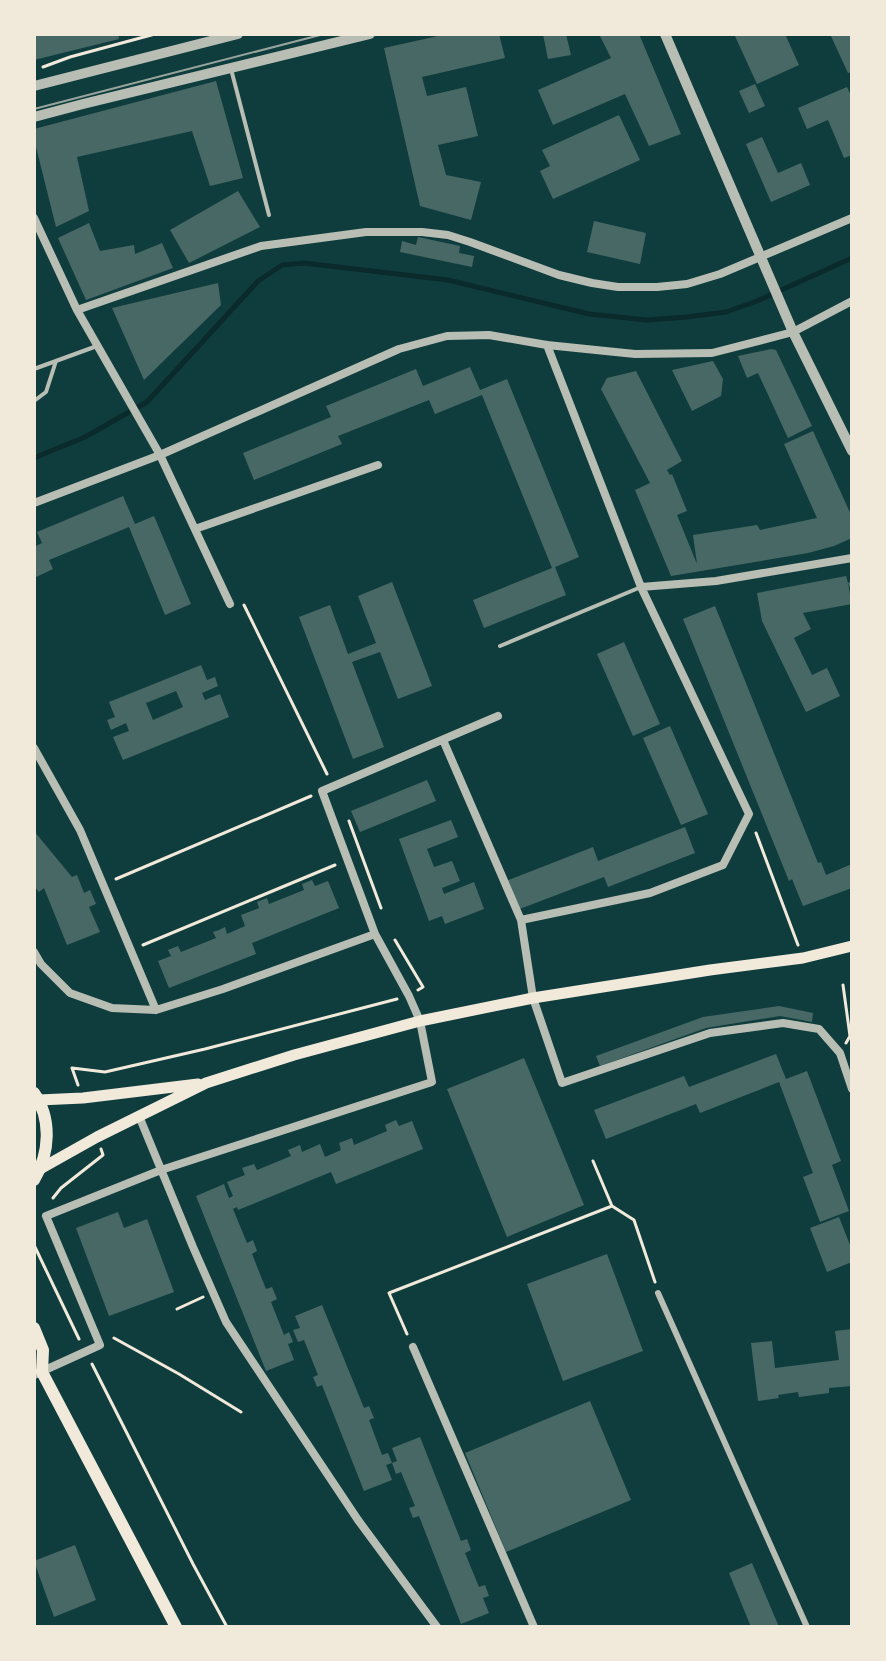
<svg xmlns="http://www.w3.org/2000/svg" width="886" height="1661" viewBox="0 0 886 1661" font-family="'DM Sans',sans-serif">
<rect width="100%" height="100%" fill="#0f3d3e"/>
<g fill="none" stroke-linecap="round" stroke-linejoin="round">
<path stroke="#0a2a2b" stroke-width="5" d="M34,458L85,437L147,402L258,281L282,265L304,263L448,280L589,314L647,320L687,317L726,312L757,301L852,258"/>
</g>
<path fill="#486865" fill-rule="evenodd" d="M34,34H118L119,39L34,60Z
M447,34H499L505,58L422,77L427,96L466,87L478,136L438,145L446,175L481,182L471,220L420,206L384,48Z
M543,34H566L571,55L548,59Z
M599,34H639L681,134L649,146L625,94L553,125L538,90L611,58Z
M734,34H785L799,65L757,84Z
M830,34H852V72L848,73Z
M216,81L243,178L210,186L192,131L77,157L89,211L56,227L34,139V129Z
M755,84L765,106L749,113L739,91Z
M847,87L852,98V155L844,158L828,120L807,129L798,108Z
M619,115L640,160L553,199L540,171L550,166L542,150Z
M762,137L778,173L801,163L810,185L771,202L746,144Z
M238,191L260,227L189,263L170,230Z
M594,221L646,233L640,264L587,252Z
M89,223L100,251L134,245L135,254L162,243L173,268L86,300L58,238Z
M418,237L460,246L459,253L474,256L472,267L400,252L402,241L416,245Z
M218,283L221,305L144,380L112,308Z
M771,349L776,350L812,426L788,438L758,373L747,378L738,356Z
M713,361L723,379L721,396L692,411L672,370Z
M470,367L480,390L507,379L579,557L555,567L566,595L484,628L473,600L552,568L482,395L435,414L429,400L338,436L342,444L254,480L243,453L331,417L326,406L416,369L423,386Z
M636,371L682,461L667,470L670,475L672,474L687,511L677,515L697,564L693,535L757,525L760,530L817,518L784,444L813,431L852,517V538L834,546L808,553L671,576L635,490L650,483L601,389L607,378Z
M123,496L135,524L154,516L191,604L165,615L129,527L49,560L53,569L34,578V547L42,543L37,532Z
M846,576L848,583L852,581V593L848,583L852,604L803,613L811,629L794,638L812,675L827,668L840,696L806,712L762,621L757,593Z
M392,582L432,686L398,699L380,652L352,662L384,747L353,759L299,617L330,605L348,654L376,643L358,596Z
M715,606L818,863L821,862L826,875L852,864V888L803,906L792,879L789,881L683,619Z
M624,642L660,724L633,736L597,654Z
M201,665L207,680L215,677L218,686L202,693L205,700L220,694L229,717L123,760L113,737L129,731L126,723L111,730L107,720L115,717L109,702ZM176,691L183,707L153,720L146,703Z
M670,726L708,814L681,825L643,738Z
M427,780L436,801L360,832L351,811Z
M451,820L458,837L427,849L434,867L452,861L460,881L442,888L444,894L474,882L484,909L445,924L442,916L429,921L399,839Z
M685,827L695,853L608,887L604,877L517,910L506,881L593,847L598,861Z
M34,831L72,877L77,875L84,893L90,890L96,904L89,907L100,932L67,945L44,888L39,892L34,886Z
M312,880L315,886L328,881L339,908L252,943L256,954L169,988L158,961L171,956L168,950L178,946L181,952L216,938L213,932L219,930L225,927L227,934L245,926L241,915L259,908L257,902L267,898L269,904L304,890L302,884Z
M779,1006L813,1013L812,1022L780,1016L706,1028L600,1066L596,1056L703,1017Z
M776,1054L786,1079L807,1071L841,1161L832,1165L849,1211L820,1222L803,1177L813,1173L779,1082L700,1113L696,1104L606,1139L594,1110L684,1076L689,1087Z
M524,1058L584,1205L507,1237L447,1089Z
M396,1120L399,1126L412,1121L423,1149L336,1184L331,1172L238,1210L237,1207L233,1209L247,1243L253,1240L257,1251L252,1254L266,1289L272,1287L277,1299L271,1302L284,1335L289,1332L293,1342L288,1344L294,1360L266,1371L196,1196L224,1184L229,1198L233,1196L227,1182L245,1175L242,1168L254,1164L257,1170L291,1156L288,1150L300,1145L302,1152L320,1144L325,1157L341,1150L339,1143L352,1138L354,1145L387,1131L385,1125Z
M118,1212L124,1228L147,1219L174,1292L109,1316L76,1228Z
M839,1217L852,1250V1262L827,1272L810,1228Z
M607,1254L643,1351L563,1381L527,1284Z
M322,1305L364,1408L369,1406L374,1418L369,1420L382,1455L388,1453L392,1463L386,1465L392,1480L364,1491L322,1385L317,1387L313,1377L318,1375L304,1340L298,1342L293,1330L300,1328L295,1316Z
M852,1329V1386L829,1388V1393L799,1397L798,1392L778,1395L779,1398L758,1401L751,1343L772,1341L775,1368L839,1360L835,1331Z
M590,1401L631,1500L506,1552L465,1453Z
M420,1437L461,1541L467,1539L471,1550L465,1553L479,1587L485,1585L489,1596L483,1598L489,1613L461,1624L419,1516L413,1518L409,1508L415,1506L401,1472L396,1474L392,1463L397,1461L392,1448Z
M75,1545L96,1600L54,1617L34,1561Z
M752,1563L779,1627H751L729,1573Z"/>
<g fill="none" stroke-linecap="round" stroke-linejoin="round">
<path stroke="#f1e9da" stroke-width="3" d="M43,67L70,57L155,34
M244,605L327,774
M349,821L381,908
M756,833L798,945
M116,879L311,796
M395,940L423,987L418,990
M143,945L335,865
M843,985L850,1036L846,1043
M78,1085L72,1068L105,1072L205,1049L397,999
M593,1161L612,1206L634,1220L655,1282
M53,1198L61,1188L103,1155L101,1149
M34,1245L79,1339
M177,1309L203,1297
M407,1334L389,1293L612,1206
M114,1338L179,1374L241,1412
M92,1364L193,1564L227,1627"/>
<path stroke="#b8beb3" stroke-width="4" d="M231,69L269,215
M34,369L97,346
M34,401L46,392L56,361
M500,646L641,587"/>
<path stroke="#b8beb3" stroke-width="6" d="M658,1293L807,1627"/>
<path stroke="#b8beb3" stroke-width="8" d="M34,218L77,310L160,455L230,604
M77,310L261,246L366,232H422L448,235L470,242L559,275L592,283L618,287H657L687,284L720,274L852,218
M34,503L160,455L399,349L447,336L489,335L547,345L635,354L712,353L793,332L852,301
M195,529L378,465
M641,587L716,581L852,558
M443,740L521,920L533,998L562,1083L710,1033L783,1023L819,1029L840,1053L852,1089
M34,748L80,830L156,1010
M521,920L650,893L723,865L749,814L641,587L547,345
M34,952L41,964L70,993L112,1008L156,1010L223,989L375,934
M139,1116L193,1247L226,1322L358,1520L437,1627
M413,1347L534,1627
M34,1375L100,1345L46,1216L161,1170L432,1082L420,1021L409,996L375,934L322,791L498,716"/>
<path stroke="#b8beb3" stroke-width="10" d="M665,34L793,332L852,451
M34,86L238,34
M34,117L83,104L370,34"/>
<path stroke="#f1e9da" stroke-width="11" d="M39,1100L83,1098L198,1084
M40,1169L97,1137L206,1083L294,1055L420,1021L533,998L710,970L803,958L852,946"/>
<path stroke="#f1e9da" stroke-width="12" d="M34,1093C52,1119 50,1153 34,1180
M34,1328L43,1350L42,1372L176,1627"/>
<path stroke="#97a49c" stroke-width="2" d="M34,109L324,34"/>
</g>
<rect width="886" height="1661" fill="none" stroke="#f1e9da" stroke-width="72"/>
</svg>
